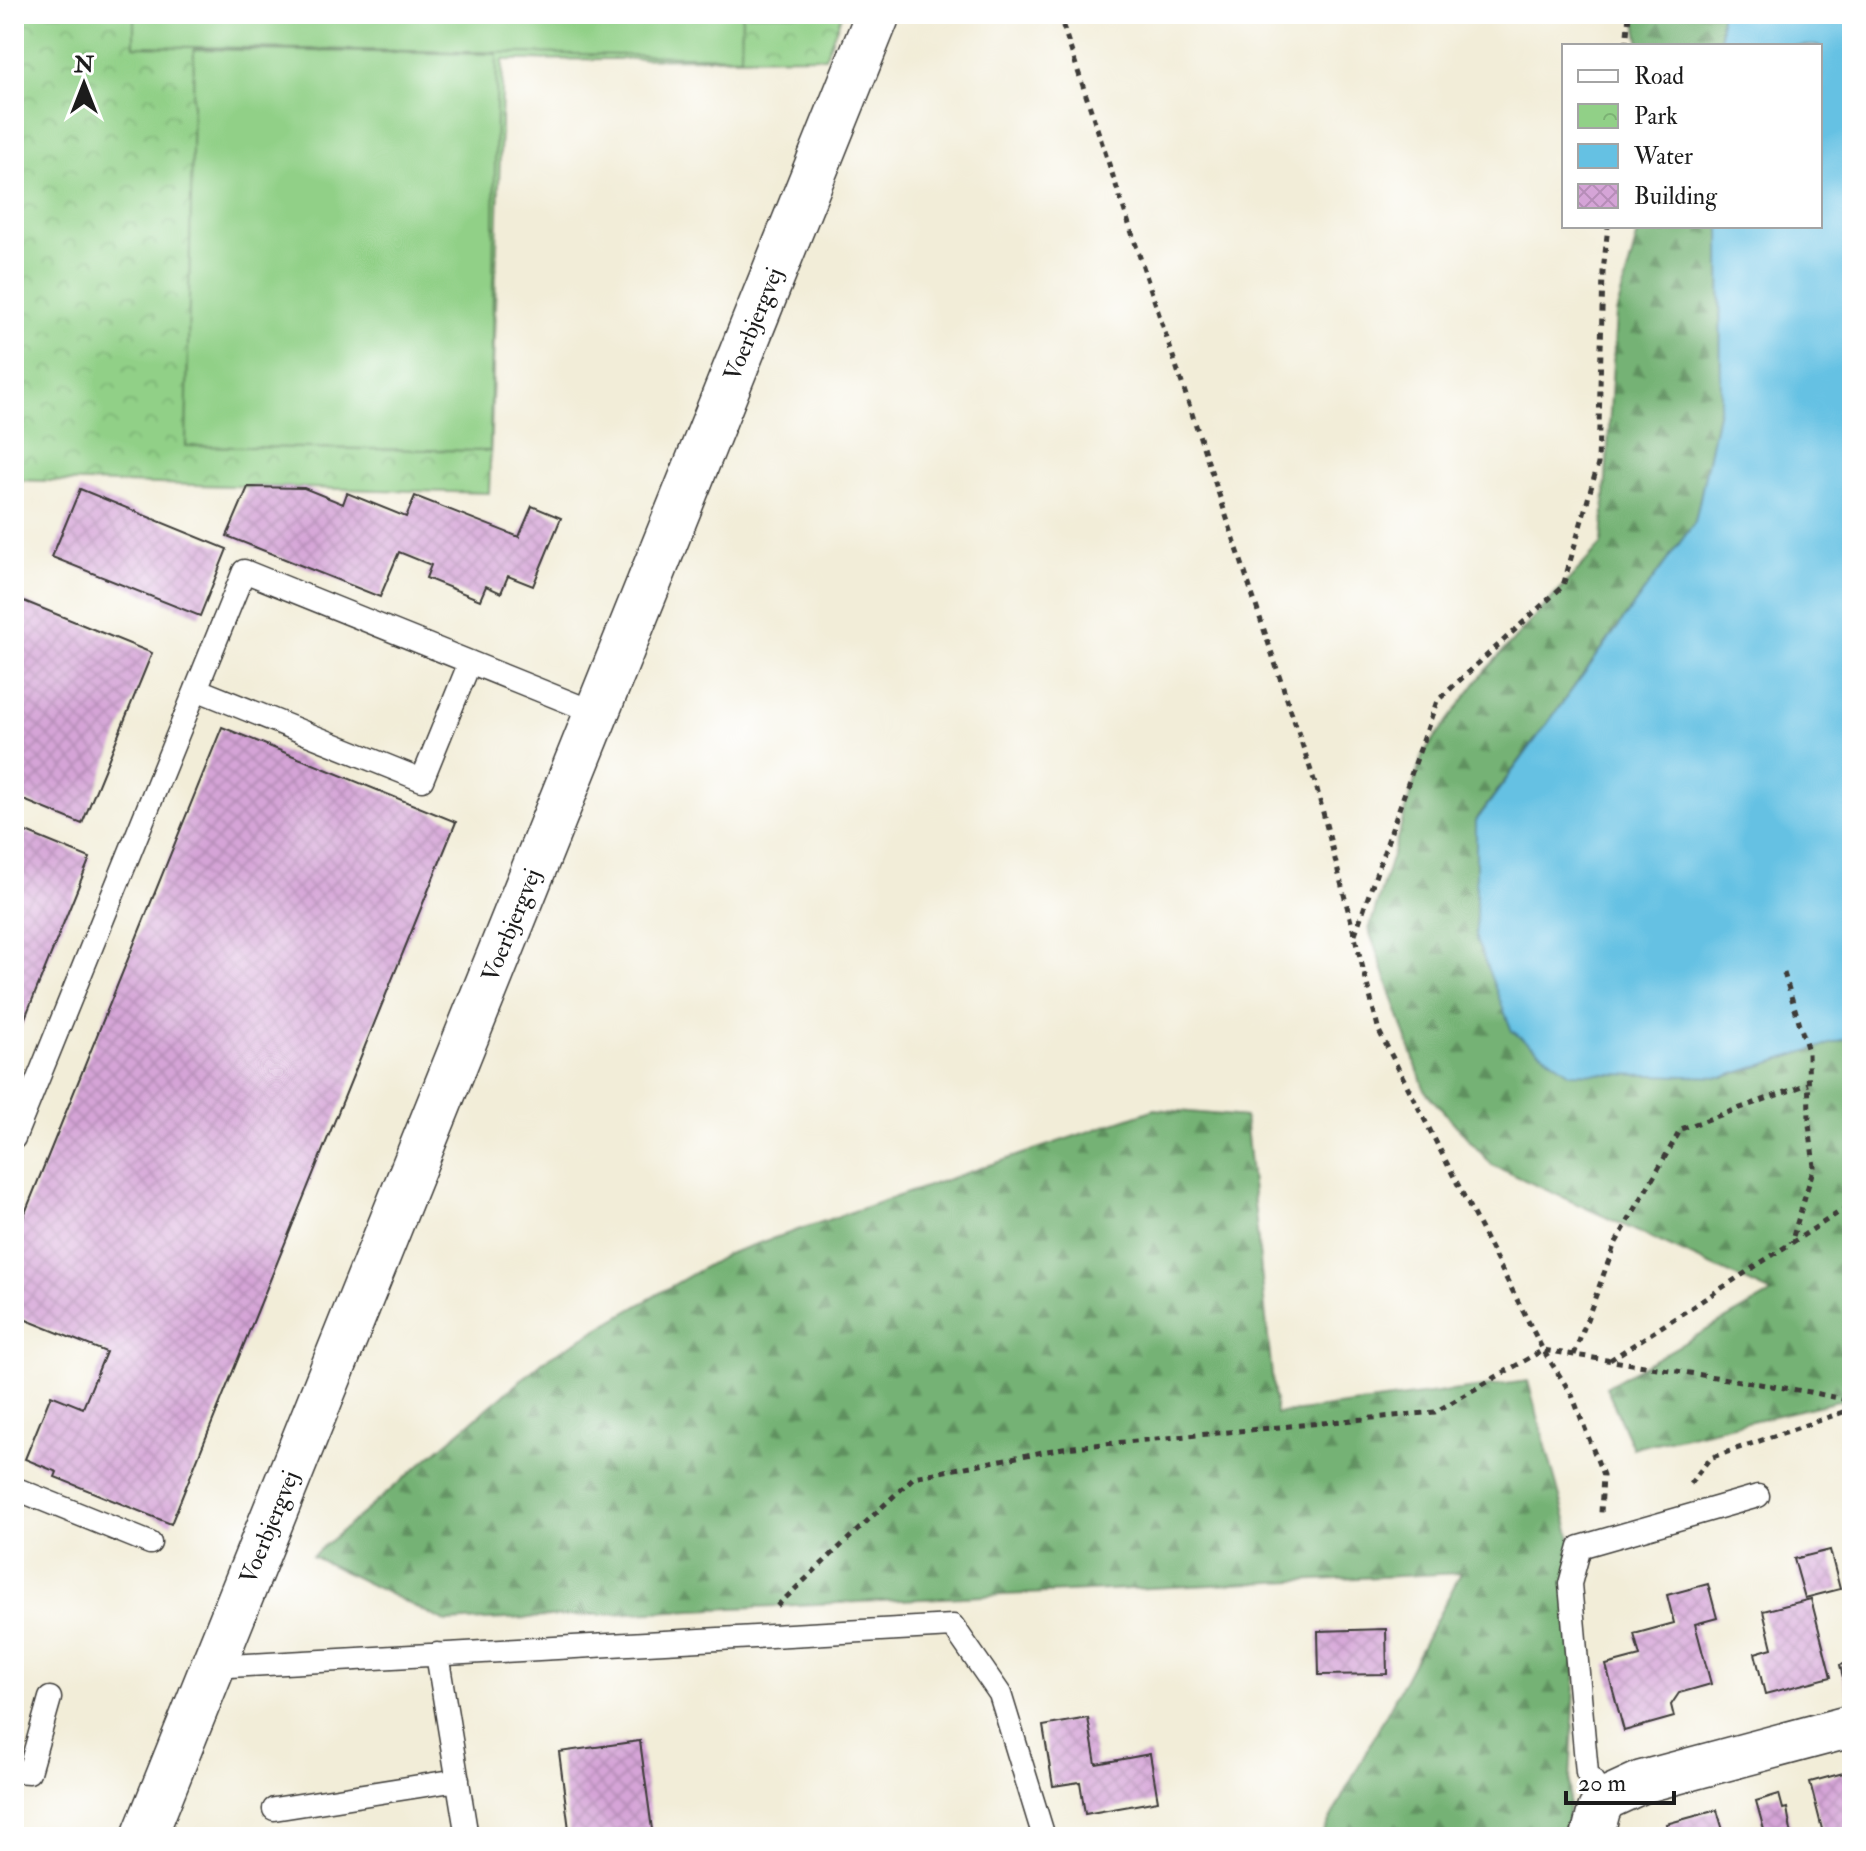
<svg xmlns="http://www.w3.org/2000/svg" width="1866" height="1851" viewBox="0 0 1866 1851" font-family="'IM FELL Double Pica',serif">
<defs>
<pattern id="forest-firs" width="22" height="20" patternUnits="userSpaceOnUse" patternTransform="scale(2)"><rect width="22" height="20" fill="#74b274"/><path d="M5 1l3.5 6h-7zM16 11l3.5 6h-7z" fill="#5e905e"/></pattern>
<pattern id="park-crowns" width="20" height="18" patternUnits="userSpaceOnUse" patternTransform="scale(2)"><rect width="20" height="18" fill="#91d087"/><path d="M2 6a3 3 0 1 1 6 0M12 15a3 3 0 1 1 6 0" fill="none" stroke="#7cb274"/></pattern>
<pattern id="building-cross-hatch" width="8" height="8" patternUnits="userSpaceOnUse" patternTransform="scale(2)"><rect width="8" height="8" fill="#d5a4d7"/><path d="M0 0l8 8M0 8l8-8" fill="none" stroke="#b68db8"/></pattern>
</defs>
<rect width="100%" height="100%" fill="#fff"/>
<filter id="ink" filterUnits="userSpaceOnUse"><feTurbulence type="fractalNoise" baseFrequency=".0125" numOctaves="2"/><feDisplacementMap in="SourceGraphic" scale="16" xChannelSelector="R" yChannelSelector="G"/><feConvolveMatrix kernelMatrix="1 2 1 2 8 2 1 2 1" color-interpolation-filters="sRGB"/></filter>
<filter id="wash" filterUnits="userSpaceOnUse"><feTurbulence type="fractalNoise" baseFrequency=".006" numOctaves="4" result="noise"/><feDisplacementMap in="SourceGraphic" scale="32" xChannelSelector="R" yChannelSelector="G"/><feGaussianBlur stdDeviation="1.8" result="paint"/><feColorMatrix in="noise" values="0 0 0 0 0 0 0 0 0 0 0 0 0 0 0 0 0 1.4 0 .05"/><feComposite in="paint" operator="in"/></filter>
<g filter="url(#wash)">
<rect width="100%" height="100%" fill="#f2edd8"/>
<path fill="url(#forest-firs)" stroke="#486748" stroke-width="2" d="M1635,14H1721L1720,46H1640Z
M1640,226H1720L1721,399L1695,522L1476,820L1724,1077L1852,1037V1398L1633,1448L1606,1387L1772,1293L1492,1165L1425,1091L1369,930L1423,754L1485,671L1602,544L1616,314Z
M1155,1109L1245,1117L1276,1414L1528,1381L1581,1574L1567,1837H1321L1461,1573L446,1622L312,1556L546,1359L727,1254Z"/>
<path fill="url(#park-crowns)" stroke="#567652" stroke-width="2" d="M14,14H842L825,57L503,60L489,493L14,480Z"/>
<path fill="#91d087" stroke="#567652" stroke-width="2" d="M134,14H742L741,57L134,46Z
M194,49L497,54L490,451L186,446Z"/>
<path fill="#65c1e3" stroke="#406e80" stroke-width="2" d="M1721,14H1852V1037L1724,1077L1570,1073L1512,1031L1476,939V821L1695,522L1721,399L1720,226H1820V46H1720Z"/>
<g id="blocks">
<path fill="url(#building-cross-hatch)" d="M248,487L304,488L343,504L347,493L406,517L415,496L519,537L532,506L561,518L533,586L508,576L501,593L486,586L480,600L426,578L431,565L399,552L380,597L227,536Z
M80,489L227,549L200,616L52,557Z
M14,597L152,653L82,824L14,796Z
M222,727L456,822L171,1524L55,1477L57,1472L25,1459L51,1395L83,1408L106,1352L14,1315V1240Z
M14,827L90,858L14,1045Z
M1830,1550L1840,1589L1805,1598L1794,1559Z
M1708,1584L1717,1618L1695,1624L1711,1684L1679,1693L1671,1705L1674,1717L1624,1731L1606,1665L1640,1656L1634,1634L1674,1623L1667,1595Z
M1811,1599L1831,1677L1765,1694L1755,1653L1772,1648L1763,1611Z
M1386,1629L1387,1674L1319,1675L1318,1631Z
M1852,1662V1693L1847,1694L1840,1665Z
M1088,1718L1096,1764L1150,1754L1158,1801L1085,1814L1080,1782L1053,1786L1043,1726Z
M640,1741L653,1837H570L559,1752Z
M1847,1772L1852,1790V1837H1824L1810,1782Z
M1779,1794L1783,1809L1787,1808L1792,1837H1766L1756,1801Z
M1717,1810L1725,1837H1669L1666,1824Z"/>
</g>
</g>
<g filter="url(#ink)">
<use href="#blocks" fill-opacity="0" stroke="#3c3b38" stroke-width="2"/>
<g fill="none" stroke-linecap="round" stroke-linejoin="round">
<defs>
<path id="lane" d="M196,689L422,780L470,662
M14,1138L244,571L596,713
M14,1488L150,1543
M437,1654L467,1837
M212,1667L953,1626L1000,1694L1044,1837
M14,1771L29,1772L50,1698
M1605,1799L1587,1773L1570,1584L1580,1547L1758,1496
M274,1809L458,1780"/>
<path id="street" d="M1592,1837L1599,1810L1605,1799L1642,1782L1852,1726"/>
<path id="secondary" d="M144,1837L878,14"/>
</defs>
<use href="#lane" stroke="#3c3b38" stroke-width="25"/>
<use href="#street" stroke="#3c3b38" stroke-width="45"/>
<use href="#secondary" stroke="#3c3b38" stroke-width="47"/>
<path stroke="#3c3b38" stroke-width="5" stroke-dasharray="6 6" stroke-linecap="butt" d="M1059,14L1317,789L1379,1031L1543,1350L1572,1395L1603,1475L1601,1513
M1626,46L1629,14
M1355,934L1437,701L1563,586L1598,464L1603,272L1608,226
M1784,973L1808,1051L1809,1124L1814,1167L1791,1243
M1574,1355L1614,1246L1681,1129L1808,1084
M1610,1360L1852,1204
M1690,1484L1710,1458L1852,1409
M777,1606L914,1477L1063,1448L1435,1412L1543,1350L1810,1392L1852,1401"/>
<use href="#lane" stroke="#fff" stroke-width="22"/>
<use href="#street" stroke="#fff" stroke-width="42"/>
<use href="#secondary" stroke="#fff" stroke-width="44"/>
</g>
</g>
<g text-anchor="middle" stroke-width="7" stroke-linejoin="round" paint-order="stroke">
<g font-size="24" fill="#1c1c1c" stroke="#fff">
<text transform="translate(753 324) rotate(-68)" y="8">Voerbjergvej</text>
<text transform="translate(511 925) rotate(-68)" y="8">Voerbjergvej</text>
<text transform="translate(269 1527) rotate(-68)" y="8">Voerbjergvej</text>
</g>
</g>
<rect width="1866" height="1851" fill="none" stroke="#fff" stroke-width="48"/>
<rect x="1562" y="44" width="260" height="184" fill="#ffffff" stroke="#a4a4a4" stroke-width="2"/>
<rect x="1578" y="70" width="40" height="12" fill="#ffffff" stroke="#a4a4a4" stroke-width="2"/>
<text x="1634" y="84" font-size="24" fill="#1c1c1c">Road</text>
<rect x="1578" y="104" width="40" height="24" fill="url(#park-crowns)" stroke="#a4a4a4" stroke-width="2"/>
<text x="1634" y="124" font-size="24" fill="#1c1c1c">Park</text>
<rect x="1578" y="144" width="40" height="24" fill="#65c1e3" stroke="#a4a4a4" stroke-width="2"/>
<text x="1634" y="164" font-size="24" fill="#1c1c1c">Water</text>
<rect x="1578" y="184" width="40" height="24" fill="url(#building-cross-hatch)" stroke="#a4a4a4" stroke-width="2"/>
<text x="1634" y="204" font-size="24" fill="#1c1c1c">Building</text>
<g transform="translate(84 84)" stroke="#ffffff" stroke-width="6" paint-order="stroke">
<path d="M0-6L14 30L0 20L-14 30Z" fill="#1c1c1c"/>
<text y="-12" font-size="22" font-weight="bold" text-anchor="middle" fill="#1c1c1c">N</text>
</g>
<path d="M1566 1791v12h108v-12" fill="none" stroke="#1c1c1c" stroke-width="4"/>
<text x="1578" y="1791" font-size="24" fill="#1c1c1c" stroke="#ffffff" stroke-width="6" paint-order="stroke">20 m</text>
</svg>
